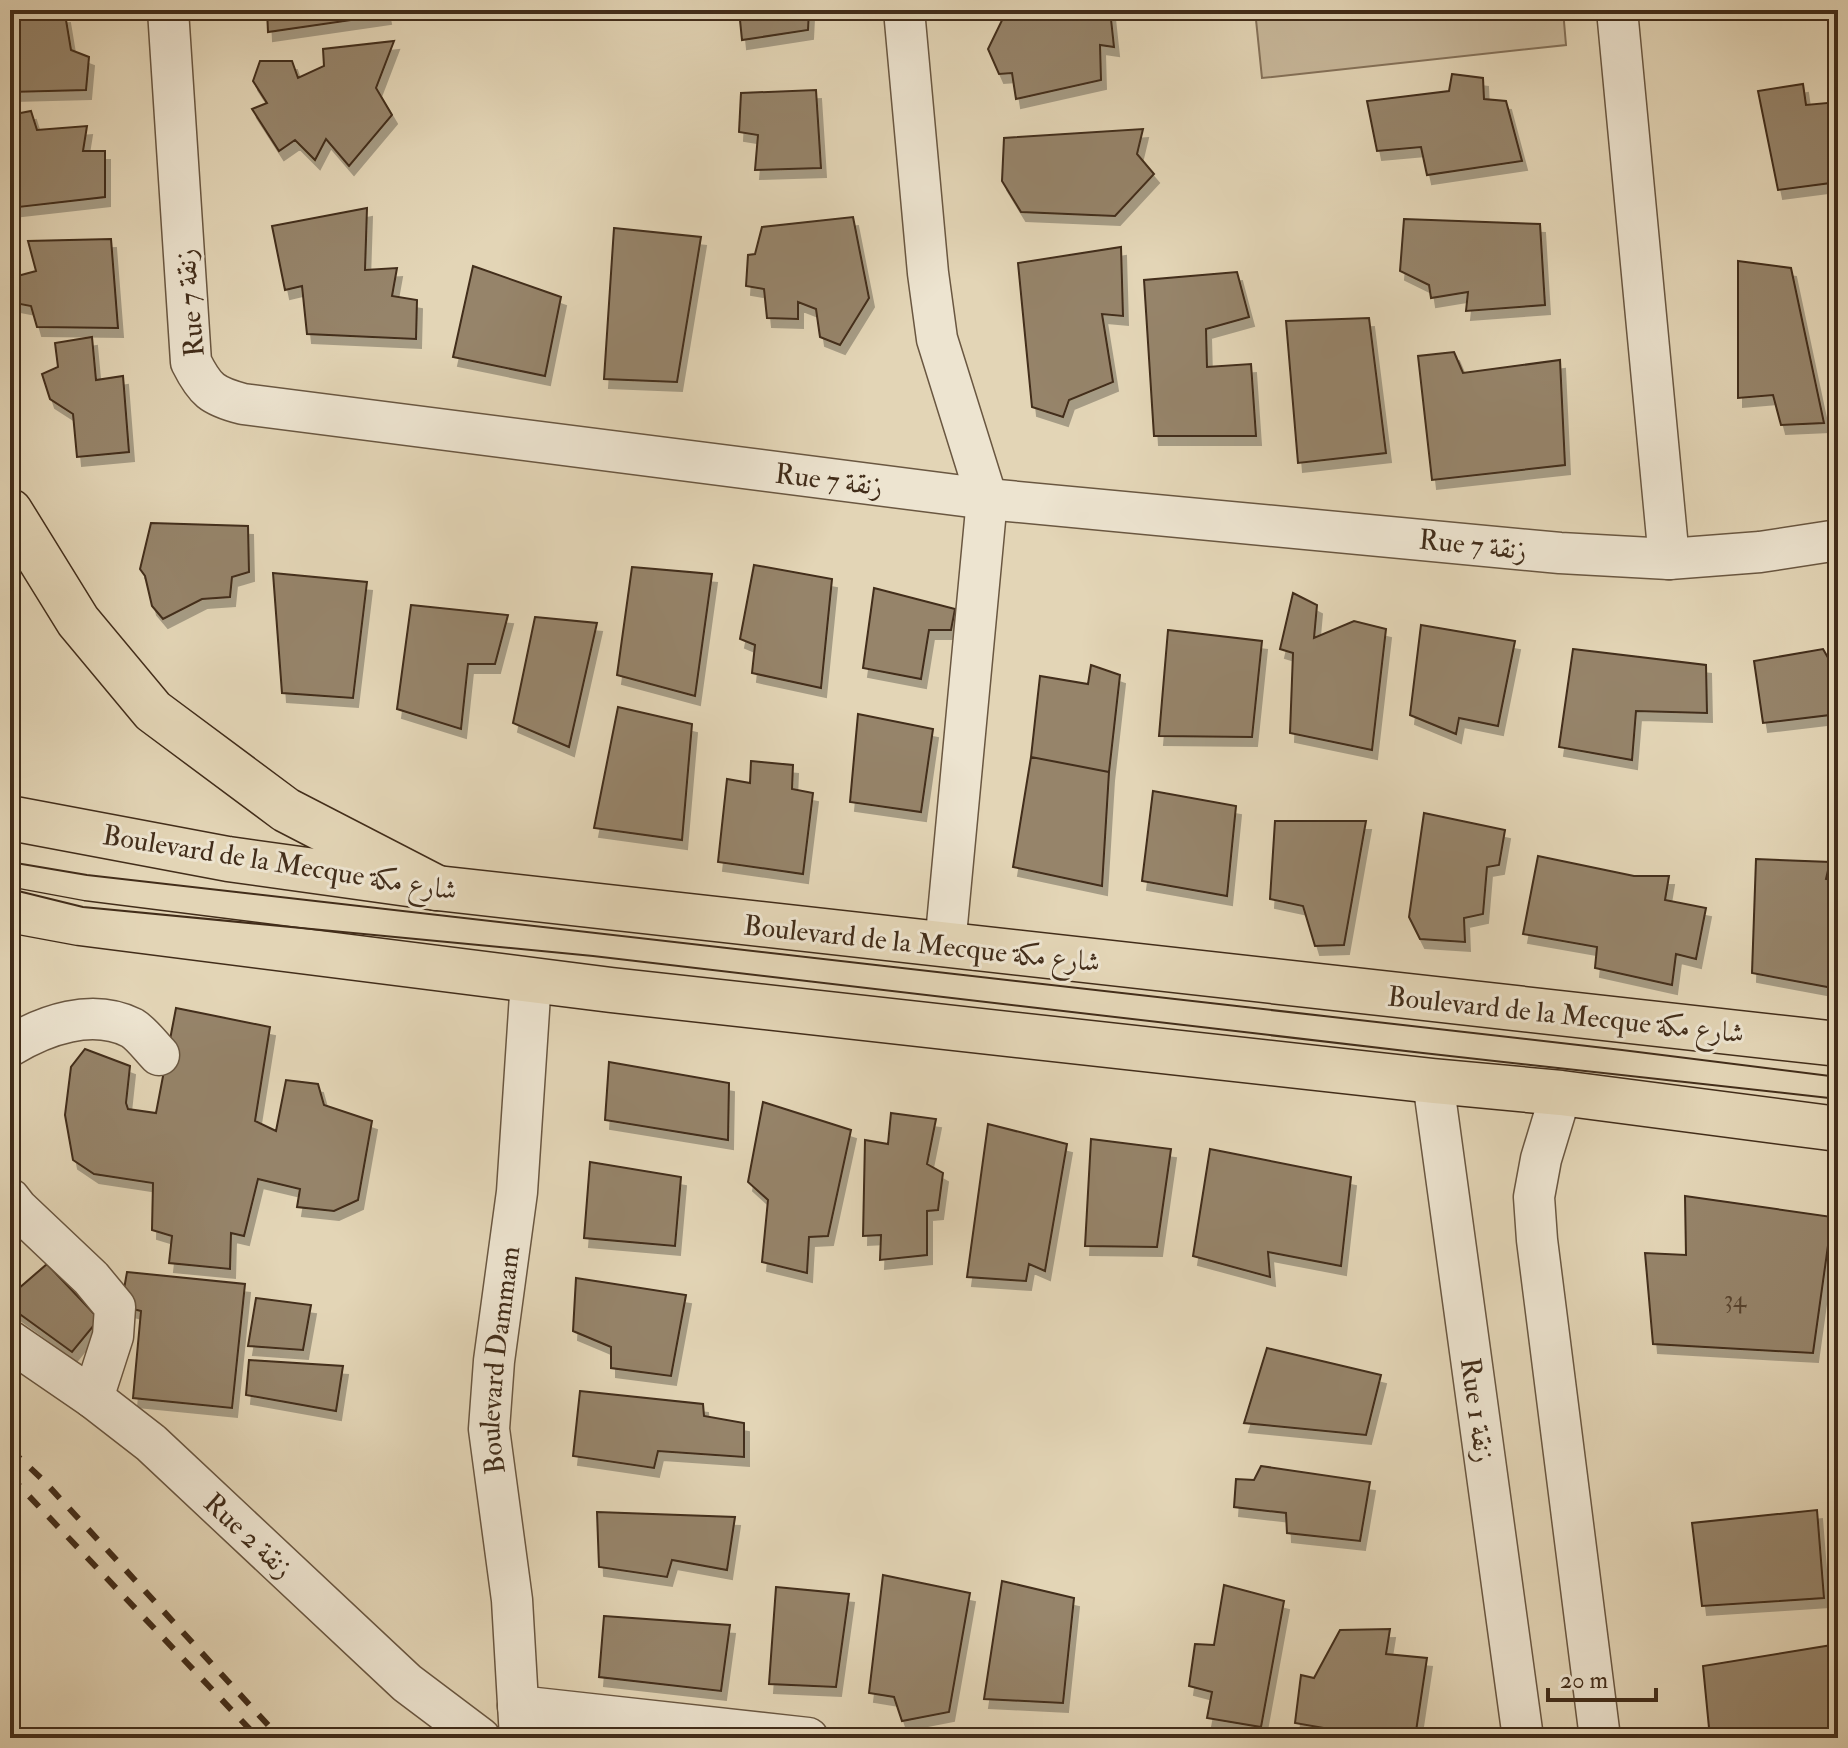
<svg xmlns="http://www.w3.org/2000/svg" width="1848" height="1748" viewBox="0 0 1848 1748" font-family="'IM FELL Double Pica',Amiri,serif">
<defs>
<filter id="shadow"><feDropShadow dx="5" dy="9" stdDeviation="0" flood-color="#0004"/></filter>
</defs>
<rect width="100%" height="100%" fill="#e3d5b6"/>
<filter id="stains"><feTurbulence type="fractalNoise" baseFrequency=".0025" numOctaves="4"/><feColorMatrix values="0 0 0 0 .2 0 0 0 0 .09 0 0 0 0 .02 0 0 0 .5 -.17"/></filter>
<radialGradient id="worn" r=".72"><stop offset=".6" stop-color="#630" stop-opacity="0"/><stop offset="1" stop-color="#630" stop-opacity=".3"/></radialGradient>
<path fill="#c8b89b" stroke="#85725a" stroke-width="2" d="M1255,10H1563L1566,45L1262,78Z"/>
<path fill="#96846b" stroke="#422d1a" stroke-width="2" filter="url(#shadow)" d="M267,10H385L386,15L268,32Z
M739,10H809L808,30L742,40Z
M1007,10H1110L1114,47L1100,45L1101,80L1016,99L1012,73L999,74L988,49Z
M65,14L71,50L89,57L86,90L10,92V17Z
M394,41L376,88L392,115L349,166L326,139L315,160L295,140L279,151L252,109L267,103L253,81L260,61H292L298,78L324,66L323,49Z
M1452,74L1483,78L1484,99L1506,101L1522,161L1427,175L1421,147L1377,151L1367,101L1449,91Z
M1803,84L1806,105L1838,102V182L1778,190L1758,91Z
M816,90L821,168L755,170L758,135L739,132L741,93Z
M31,111L37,130L87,126L83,151H105V197L10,208V115Z
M1143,129L1137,154L1154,174L1115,216L1021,212L1002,181L1004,138Z
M367,208L365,270L397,268L392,296L417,300L416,339L307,334L302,286L285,290L272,226Z
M853,217L869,298L840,345L820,337L816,309L798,302V319L767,318L764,289L746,286L748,255L755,254L762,227Z
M1404,219L1540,224L1545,305L1466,311L1468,292L1431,298L1429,285L1400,271Z
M614,228L701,237L677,382L604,379Z
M111,239L118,328L37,327L31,306L10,302V278L36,271L28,241Z
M1121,247L1123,316L1102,314L1113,382L1069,400L1063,417L1032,407L1018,263Z
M1738,261L1791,268L1824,423L1781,425L1773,395L1738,398Z
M473,266L561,297L545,376L453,357Z
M1237,272L1249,317L1206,329L1207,367L1251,364L1256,436H1154L1144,280Z
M1369,318L1386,453L1298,463L1286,321Z
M92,337L96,380L123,376L129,452L77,457L73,414L50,399L42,374L58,367L55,343Z
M1454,352L1463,373L1560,360L1565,465L1432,480L1418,356Z
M151,523L248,526L249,572L232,577L230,597L202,599L163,619L152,606L145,576L140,569Z
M754,565L832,579L821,688L752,673L755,645L740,639Z
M632,567L712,574L695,696L617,675Z
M273,573L367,582L353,698L282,693Z
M874,588L955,609L951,630H929L921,679L863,668Z
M1293,593L1317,605L1314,638L1354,621L1386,629L1372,750L1290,733L1293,653L1280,649Z
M411,605L508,615L495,664H468L461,729L397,709Z
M535,617L597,623L569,747L513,723Z
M1421,625L1515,641L1498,726L1459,718L1456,734L1410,715Z
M1168,630L1262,641L1252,737L1159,736Z
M1573,649L1706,665L1707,713L1636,711L1632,760L1559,747Z
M1823,649L1831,663L1838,662V714L1763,723L1754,661Z
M1091,665L1120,675L1109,772L1031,757L1040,676L1088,684Z
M618,707L692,724L682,840L594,828Z
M858,714L933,729L921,812L850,802Z
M1031,757L1109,772L1102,886L1013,867Z
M751,761L793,765L792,789L813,793L803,874L718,862L727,779L750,783Z
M1153,791L1236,806L1227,896L1142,881Z
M1424,813L1505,830L1499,865L1487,867L1483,914L1464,918L1465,942L1420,939L1409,917Z
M1275,821H1366L1344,945L1315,946L1303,906L1270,899Z
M1538,856L1634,876H1669L1665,900L1706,908L1696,959L1676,954L1672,985L1595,968L1597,947L1523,934Z
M1756,859L1830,862L1826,879L1838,881V989L1752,973Z
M176,1008L270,1027L255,1121L276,1131L286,1080L318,1084L324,1105L372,1121L358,1200L334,1211L297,1207L300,1189L258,1179L244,1236L231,1233L230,1269L169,1263L172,1236L152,1230L153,1183L94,1174L73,1160L65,1115L71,1067L85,1049L130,1066L126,1103L128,1109L156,1113Z
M609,1062L729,1083L728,1140L605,1120Z
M763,1102L851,1130L828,1236L809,1237L807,1273L762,1262L768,1200L748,1182Z
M891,1113L936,1119L927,1164L943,1173L938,1210L927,1211V1255L880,1260L881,1235L863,1236L865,1140L888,1144Z
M988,1124L1067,1144L1045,1271L1029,1264L1026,1281L967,1277Z
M1091,1139L1171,1149L1157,1247L1085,1246Z
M1210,1149L1351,1177L1341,1266L1268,1252L1270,1277L1193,1256Z
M590,1162L681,1177L675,1246L584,1238Z
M1685,1196L1832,1217L1813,1353L1653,1344L1645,1253L1686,1255Z
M47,1264L99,1319L72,1352L10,1307V1296Z
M127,1272L245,1284L232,1408L133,1398L141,1311L121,1306Z
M576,1278L686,1295L671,1376L611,1368V1347L573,1331Z
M256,1298L311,1305L303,1350L248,1346Z
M1267,1348L1381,1375L1366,1435L1244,1423Z
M249,1360L343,1366L336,1411L246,1395Z
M580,1391L703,1404L704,1416L744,1423V1457L658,1451L654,1468L573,1456Z
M1261,1466L1370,1482L1360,1541L1287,1533L1286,1513L1234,1507L1236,1479L1254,1480Z
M1817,1510L1824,1598L1702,1606L1692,1523Z
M597,1512L735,1517L727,1570L672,1560L667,1577L599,1567Z
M883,1575L970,1593L949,1712L902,1721L894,1697L869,1693Z
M1002,1581L1074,1598L1063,1703L984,1699Z
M1224,1585L1284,1601L1261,1727L1207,1718L1212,1692L1189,1686L1195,1644L1214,1645Z
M776,1587L849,1594L836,1687L769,1684Z
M604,1616L730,1625L721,1691L599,1677Z
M1390,1629L1386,1654L1427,1658L1415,1738H1381L1295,1723L1301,1675L1314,1678L1340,1630Z
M1838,1644V1738H1710L1703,1666Z"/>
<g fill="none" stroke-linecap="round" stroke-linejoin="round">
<defs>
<g id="minor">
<path d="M168,10L191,362C205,390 212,396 243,404L987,499L1560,553L1669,559L1760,552L1838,540"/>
<path d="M904,10L928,273L937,339L987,499L945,946"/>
<path d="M1617,10L1669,559"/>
<path d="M10,1046C45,1025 92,1008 132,1028C142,1034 151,1047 159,1055"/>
<path d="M1433,1081L1523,1738"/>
<path d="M1561,1093L1541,1159L1534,1197L1537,1240L1600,1738"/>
<path d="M10,1199L17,1208L91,1278L115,1307L113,1336L93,1398"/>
<path d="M10,1341L93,1398L151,1443L407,1683L480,1738"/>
<path d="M518,1706L808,1738"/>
<path id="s1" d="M520,1738L512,1600L489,1429L494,1361L517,1192L531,980"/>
</g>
<path id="major" d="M10,818L228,859L437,888L1838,1044
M10,910L80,923L611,990L1433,1081L1561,1093L1838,1129"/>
<path id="highway" d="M10,511L78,621L153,711L286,810L437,888"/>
</defs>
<use href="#minor" stroke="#6a5741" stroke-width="43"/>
<use href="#major" stroke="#422d1a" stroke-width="47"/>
<use href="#highway" stroke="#422d1a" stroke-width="47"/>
<use href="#minor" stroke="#ede4d0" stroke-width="40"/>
<use href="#major" stroke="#e3d5b6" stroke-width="44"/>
<use href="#highway" stroke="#e3d5b6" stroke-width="44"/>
<path stroke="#422d1a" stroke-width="2" d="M10,862L87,875L1622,1050L1838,1077
M10,889L83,907L593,956L1423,1053L1838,1099"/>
<path stroke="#422d1a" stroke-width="6" stroke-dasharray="14 14" stroke-linecap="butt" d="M10,1449L43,1480L280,1738
M10,1476L258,1738"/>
</g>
<g text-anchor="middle" stroke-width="6" stroke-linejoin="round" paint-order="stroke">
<g font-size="24" fill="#57432e">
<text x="1735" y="1307">34</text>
</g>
<g font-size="28" fill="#422d1a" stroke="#ede4d0">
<text transform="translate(189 303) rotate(-95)" y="10">Rue 7 زنقة</text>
<text transform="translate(829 479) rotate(7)" y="10">Rue 7 زنقة</text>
<text transform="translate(1473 544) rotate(6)" y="10">Rue 7 زنقة</text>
<text transform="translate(280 862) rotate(9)" y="10">Boulevard de la Mecque شارع مكة</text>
<text transform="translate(922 943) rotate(6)" y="10">Boulevard de la Mecque شارع مكة</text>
<text transform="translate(1566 1014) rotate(6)" y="10">Boulevard de la Mecque شارع مكة</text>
<text dy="10" stroke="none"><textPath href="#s1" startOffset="380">Boulevard Dammam</textPath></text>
<text transform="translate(1478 1410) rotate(82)" y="10">Rue 1 زنقة</text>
<text transform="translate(249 1535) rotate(43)" y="10">Rue 2 زنقة</text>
</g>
</g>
<rect width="1848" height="1748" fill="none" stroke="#e3d5b6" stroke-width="40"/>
<rect x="12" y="12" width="1824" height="1724" fill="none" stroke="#422d1a" stroke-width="4"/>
<rect x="20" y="20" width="1808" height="1708" fill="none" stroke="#422d1a" stroke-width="2"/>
<path d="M1548 1688v12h108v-12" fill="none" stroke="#422d1a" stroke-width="4"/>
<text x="1560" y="1688" font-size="24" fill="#422d1a" stroke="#ede4d0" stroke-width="6" paint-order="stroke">20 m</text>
<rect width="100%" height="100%" filter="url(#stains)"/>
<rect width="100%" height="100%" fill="url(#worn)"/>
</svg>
